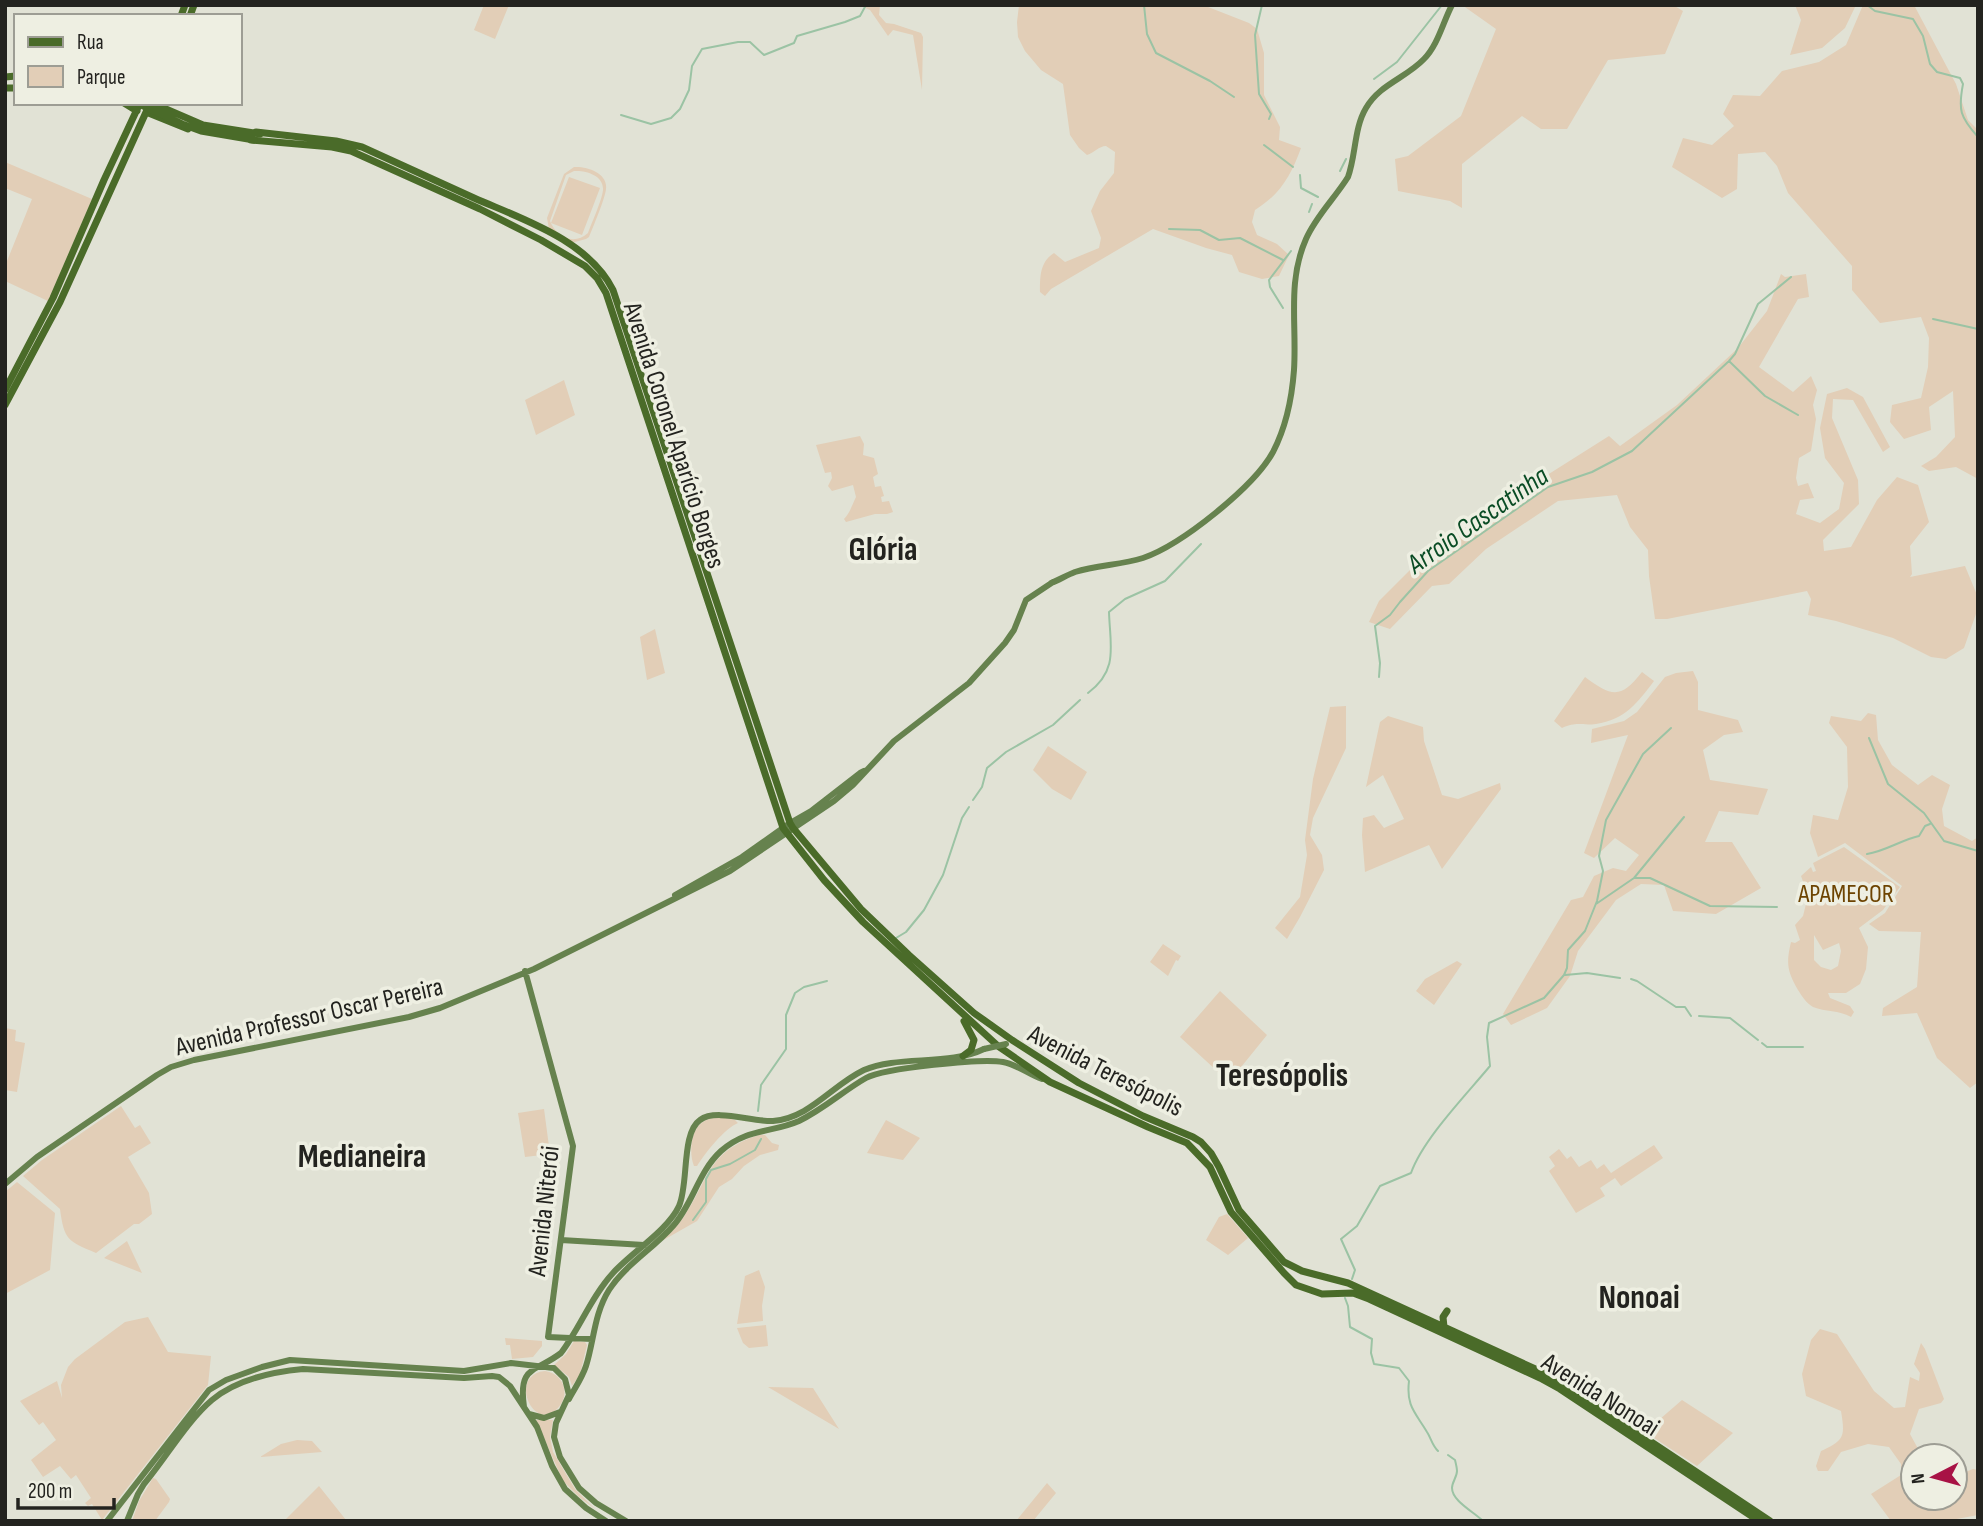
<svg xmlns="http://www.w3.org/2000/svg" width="1983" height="1526" viewBox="0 0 1983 1526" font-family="'Sofia Sans Condensed',sans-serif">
<rect width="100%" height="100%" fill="#e1e2d5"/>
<path fill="#e2ceb7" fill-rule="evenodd" d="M484,5H509L495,39L474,30Z
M859,5H880L879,15L886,23L894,24L921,33L923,37L922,90L913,35L893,30L888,36L870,10Z
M1019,5H1203L1249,23L1257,29L1264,53V95L1280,127L1279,140L1301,148C1291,175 1281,194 1255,210L1252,222L1257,235L1277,244L1289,255L1279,276L1262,279L1239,272L1232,255L1206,248L1153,229L1051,289L1045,296L1040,292C1040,276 1040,262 1054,253L1065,262L1099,248L1101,238L1091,211L1100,191L1114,173L1115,152L1106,146C1099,146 1094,153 1087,155L1079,148L1070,135L1063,84L1041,70L1025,51L1018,37L1017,22Z
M1462,5H1673L1683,11L1665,54L1608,60L1567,129H1541L1522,116L1462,164V208L1450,201L1398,191L1395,159L1408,156L1461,116L1496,29Z
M1795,5H1856L1845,28L1822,48L1790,55L1801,20Z
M1863,5H1914L1956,84L1968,120L1978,130V479L1956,467L1929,471L1921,466L1936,457L1955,437L1953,391L1929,407L1931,430L1904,439L1890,422L1892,405L1921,398L1928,367L1929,338L1921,317L1880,323L1852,290V266L1788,193L1777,166L1765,152L1738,154L1737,189L1722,198L1672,167L1683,138L1712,145L1734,126L1723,114L1733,95L1760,96L1782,71L1819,62L1846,45Z
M5,162L92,199L48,301L5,281V266L32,199L5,188Z
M574,167C587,166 608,173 606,189C605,199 593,227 589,237L586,239L571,243L549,229L547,218L564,174ZM574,171C585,170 604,175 603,190C602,200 592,222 588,233C574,246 556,237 550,221L566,175Z
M569,177L600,188L582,235L551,223Z
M1781,274L1785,277L1806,274L1809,297L1798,299L1759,367L1793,392L1811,376L1817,390L1813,405L1816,419L1811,451L1799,458L1796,478L1798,486L1808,483L1814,498L1800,500L1796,514L1820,523L1839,509L1844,483L1825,458L1820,428L1827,394L1847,388L1863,397L1890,447L1883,452L1853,400L1833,399L1832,418L1858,480L1859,504L1823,540L1824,551L1851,547L1877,500L1897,477L1918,485L1929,522L1910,546L1912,574L1910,577L1965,566L1977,595V611L1964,648L1946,659L1931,657L1893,638L1836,621L1808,615L1811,599L1807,591L1667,619H1655L1649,576L1648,550L1630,527L1617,495L1558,501L1486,549L1449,584L1432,586L1390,629L1369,622L1379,601L1419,561L1533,484L1609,436L1620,446L1677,405L1738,348L1767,311Z
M564,380L575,415L536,435L525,400Z
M860,436L864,444L863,455L874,458L878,474L873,477L875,487L881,486L884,496L881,497L882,502L889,501L893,512L887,514H875L846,522L844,519C850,513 852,505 856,497L853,485L832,491L828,486L832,478L831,472L825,473L816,445Z
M655,629L665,673L647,680L640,637Z
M1693,671L1698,682V710L1738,720L1743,732L1724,735L1703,750L1710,780L1768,789L1758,815L1719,811L1705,842H1732L1761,888L1716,914L1673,911L1664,885L1641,884L1616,900L1578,951L1570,976L1547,1008L1511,1025L1503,1014L1571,900L1583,897L1594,876L1613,868L1626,871L1639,855L1615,838L1594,858L1584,853L1628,735L1591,743L1592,729L1624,721L1637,712L1665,677L1676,673Z
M1642,672L1654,681C1638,702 1625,720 1596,724C1581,726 1578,721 1562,728L1554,721L1585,677C1612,697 1621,699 1642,672Z
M1346,706V748L1313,818L1310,835L1322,855L1324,870L1300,917L1287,939L1275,928L1300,897L1307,855L1305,840L1313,779L1330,707Z
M1868,713L1876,715L1878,740L1892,765L1918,785L1932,775L1950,785L1942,809L1944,826L1972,841L1978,837V1082L1970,1088L1937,1058L1917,1013L1882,1016L1883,1008L1917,987L1921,932L1879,931L1869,924L1885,913L1902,886L1845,843L1818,857L1810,833L1813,815L1838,820L1848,787L1847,747L1829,723L1831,716L1861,721Z
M1388,716L1423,727L1424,741L1442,795L1458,799L1500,783L1501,789L1442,869L1429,845L1365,872L1362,835L1363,818L1374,815L1384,828L1404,819L1383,775L1366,787L1380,722Z
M1048,746L1087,772L1071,800L1052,789L1033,770Z
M1844,847L1900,887L1883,910L1859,928L1868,947L1866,969L1860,984L1846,993H1828L1830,998L1850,1006L1854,1012L1851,1017C1839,1010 1825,1012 1813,1007C1806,1003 1802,996 1798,990C1787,971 1786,963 1791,942L1795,943L1800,940L1795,925L1803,916L1806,904L1811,903L1801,876L1811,867L1813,872L1816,871L1813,863ZM1814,935L1823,950L1839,943L1841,951L1838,966L1831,970L1821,967L1814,960Z
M1163,944L1181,956L1178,961L1176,960L1168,976L1150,962Z
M1457,961L1462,964L1434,1005L1416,991L1425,979Z
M1220,991L1267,1035L1229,1082L1180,1037Z
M5,1028L16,1030L15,1041L25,1043L17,1092L5,1090Z
M121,1106L135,1128L140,1125L151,1143L128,1157L149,1193L152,1214L139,1224H134L96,1253C68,1241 64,1240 60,1209L23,1176L42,1160Z
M544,1109L550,1154L525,1157L518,1113Z
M721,1117L735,1120L738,1123C725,1128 705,1153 697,1166H694C689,1154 690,1130 703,1122C708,1118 714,1118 721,1117Z
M886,1120L920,1138L903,1160L867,1153Z
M759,1135H765L772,1143L779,1145L778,1150L760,1155L744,1166L732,1179L719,1187L697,1221L660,1242C668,1234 677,1227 683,1218C710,1179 706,1152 759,1135Z
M1654,1145L1663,1158L1621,1186L1615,1178L1600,1188L1605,1196L1576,1213L1549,1171L1555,1166L1549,1157L1559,1149L1567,1159L1571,1156L1579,1167L1591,1160L1597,1169L1604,1164L1611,1173Z
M17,1182L55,1213L50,1270L5,1294V1192Z
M1227,1214L1248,1238L1228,1255L1206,1240L1219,1217Z
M127,1241L142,1273L104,1258Z
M759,1270L765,1287L762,1306L763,1321L737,1324L745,1276Z
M148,1317L168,1352L211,1356L208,1385L102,1520L92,1504L88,1506L85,1503L91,1498L76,1475L71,1479L60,1466L43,1477L31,1460L56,1440L43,1422L39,1425L20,1401L57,1381L62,1398L61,1385L68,1367L75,1359L125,1322Z
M766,1325L768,1346L749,1348L743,1343L737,1328Z
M1820,1329L1837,1334L1874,1391L1894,1408L1905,1407L1910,1377L1919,1381L1920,1373L1914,1364L1921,1343L1925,1349L1944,1399L1941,1403L1919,1409L1910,1434L1922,1456H1913V1498H1955V1476L1973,1469L1978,1470V1515L1946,1521H1891L1871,1494L1901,1475V1464L1889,1447L1868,1444L1841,1452L1828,1471H1818L1816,1466L1821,1451C1845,1440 1845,1436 1841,1411L1806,1396L1802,1374L1811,1340Z
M505,1338L542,1341V1346L533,1357L512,1359L510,1345H506Z
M574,1341L585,1342L587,1345L580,1374L572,1386L569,1377L554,1365L566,1354Z
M545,1371C561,1373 570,1390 561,1404C537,1440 505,1375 545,1371Z
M768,1387L813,1388L839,1429Z
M1682,1400L1733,1433L1697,1466L1645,1432Z
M536,1420H553L550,1437L553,1452L575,1489L595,1509L579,1497L563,1481Z
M297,1440L312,1441L322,1452L260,1457L281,1444Z
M153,1478L156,1479L170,1499L169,1502L155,1521H132L139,1501Z
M1047,1483L1056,1493L1033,1521H1016Z
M319,1486L346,1520L284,1521Z"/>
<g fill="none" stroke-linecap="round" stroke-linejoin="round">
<path stroke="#9bc3a4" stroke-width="2" d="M1144,5L1147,34L1156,53L1210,81L1234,97
M1262,5L1255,35L1259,94L1271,114L1269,119
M1867,5L1875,11L1913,19L1923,36L1930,64L1937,72L1960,78L1963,84C1958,110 1960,117 1978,137
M1374,79L1397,62L1442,5
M621,115L651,124L671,118L680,109L689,90L692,66L702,49L738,42H750L764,55L794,43L797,36L845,22L860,16L866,5
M1264,145L1293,167
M1340,171L1346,159
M1300,175L1301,188L1318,197
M1309,212L1312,204
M1169,229L1200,230L1219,240L1240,238L1283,260
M1283,308L1270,287L1269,280L1291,251
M1933,319L1978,329
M1729,361L1765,396L1798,415
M1379,677L1380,663L1375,626L1390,615L1400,602L1428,571L1548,487L1592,472L1632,451L1729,361L1735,354L1758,304L1791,277
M1088,693C1119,670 1110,646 1109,612L1125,599L1165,581L1201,544
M1869,738L1888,784L1924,813L1944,841L1978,851
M973,800L982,787L987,768L1006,752L1053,725L1080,700
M1867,854C1886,851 1901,840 1919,836L1925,826L1930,824
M1634,878H1650L1710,906L1777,907
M1596,904L1634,878L1684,817
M896,938L906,932L924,910L943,875L962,818L969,807
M1565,975L1587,973L1620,978
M1631,979L1637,981L1676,1007H1685L1691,1016
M1699,1016L1730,1018L1758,1040
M1762,1043L1767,1047H1803
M758,1111L761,1085L786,1049V1015L795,993L804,987L827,981
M693,1220L706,1202V1179L711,1170L730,1164L755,1150L761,1139
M1352,1279L1355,1270L1341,1239L1357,1226L1380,1186L1411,1173C1423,1139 1466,1095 1490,1066L1487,1037L1489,1023L1544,998L1564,975L1567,968L1568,950L1585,931L1597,901L1603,871L1599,856L1606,820L1643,754L1671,728
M1345,1298L1348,1306L1350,1327L1372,1339L1371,1353L1374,1364L1399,1368L1409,1381C1406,1406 1415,1412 1427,1432C1431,1438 1432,1445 1438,1451
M1448,1455L1455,1460C1456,1464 1457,1468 1457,1471C1457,1477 1452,1482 1452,1488C1452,1501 1474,1512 1483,1521"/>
<path stroke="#66824e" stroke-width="6" d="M1051,583C1059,580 1067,575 1075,572C1097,565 1121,565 1143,558C1181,545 1254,487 1273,452C1286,427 1292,397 1294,370C1297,324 1287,282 1306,239C1316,216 1335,198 1348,177C1356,155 1354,128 1366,108C1380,84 1406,78 1424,59C1438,45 1443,22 1452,5
M675,895L742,857L790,823L811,811L860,773L864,771
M525,971L573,1146L548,1337L592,1339
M5,1184L37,1157L157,1075L171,1067L194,1060L409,1017L440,1008L534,969L730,871L834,801L853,785L894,741L969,683L1005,643L1014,630L1026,600L1053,582
M561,1240L644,1245
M569,1399C575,1388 582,1378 586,1366C594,1341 594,1314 609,1290C625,1265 653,1249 673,1226C693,1204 698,1172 721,1151C747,1128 772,1133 799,1121C824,1109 843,1091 866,1078C884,1068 983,1058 1003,1062C1018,1065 1028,1074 1042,1079
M524,1407C518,1365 535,1373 561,1353C580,1328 591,1297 613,1273C631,1253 668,1230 679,1206C689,1184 681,1133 700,1120C716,1108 752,1122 773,1121C810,1118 832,1085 864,1070C898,1055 949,1066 984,1049
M529,1414L544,1418L560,1412
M107,1521L209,1390L226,1380L262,1367L290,1360L464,1371L511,1363L554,1368L565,1379L569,1395L556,1423L554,1437L560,1457L579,1488L596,1503L626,1521
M127,1521L138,1494L144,1484C165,1459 188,1420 212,1400C237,1379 271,1372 303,1369L464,1378L492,1376L499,1377L510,1386L537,1427L552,1466L565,1489L586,1508L606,1521"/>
<path stroke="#4a6b29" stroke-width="7" d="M181,16L185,5
M190,16L194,5
M5,77L16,76
M5,88H16
M124,103L137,111
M146,112L188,129
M256,132L336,141L362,147C399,164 436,181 474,198C522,219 588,240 613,290L790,823L793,828L861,909L909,955L974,1013L1012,1040L1079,1083L1143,1116L1193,1137L1201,1142L1211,1153L1219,1167L1239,1210L1284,1262L1302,1271L1348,1283L1542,1372L1564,1384L1770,1521
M251,140L332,147L351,151L480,209L541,240L585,266L597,278L606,293L783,828L824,880L863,922L998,1046L1050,1082L1148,1127L1187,1143L1210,1167L1231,1212L1284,1273L1296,1285L1322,1294L1353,1293L1369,1299L1540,1378L1560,1389L1759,1521
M5,390L53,298L104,180L140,103
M5,405L60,302L147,110
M963,1056L971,1050L974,1040L964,1021
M1444,1327L1443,1317L1447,1311"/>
<path stroke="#66824e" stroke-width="6" d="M984,1049L1006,1044"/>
<path stroke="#4a6b29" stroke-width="7" d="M137,103L182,124L201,131L254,140
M152,103L203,125L260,134"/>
</g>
<g text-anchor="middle" stroke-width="7" stroke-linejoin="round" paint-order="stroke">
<g font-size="26" fill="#23231f" stroke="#eeefe2">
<text transform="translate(675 435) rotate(72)" y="9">Avenida Coronel Aparício Borges</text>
<text transform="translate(309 1016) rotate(-13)" y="9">Avenida Professor Oscar Pereira</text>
<text transform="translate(1106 1070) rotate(27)" y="9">Avenida Teresópolis</text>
<text transform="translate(543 1211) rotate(-84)" y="9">Avenida Niterói</text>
<text transform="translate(1601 1394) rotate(32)" y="9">Avenida Nonoai</text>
</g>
<g font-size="26" fill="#6d4402" stroke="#eeefe2">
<text x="1846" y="902">APAMECOR</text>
</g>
<g font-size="28" font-style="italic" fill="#0a4c25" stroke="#eeefe2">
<text transform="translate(1477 519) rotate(-35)" y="10">Arroio Cascatinha</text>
</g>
<g font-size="33" font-weight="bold" fill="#23231f" stroke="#eeefe2">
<text x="883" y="560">Glória</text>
<text x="1282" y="1086">Teresópolis</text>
<text x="362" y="1167">Medianeira</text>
<text x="1639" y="1308">Nonoai</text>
</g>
</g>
<rect width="1983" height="1526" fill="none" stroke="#23231f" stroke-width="14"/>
<rect x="14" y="14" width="228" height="91" fill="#eeefe2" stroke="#9d9d94" stroke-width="2"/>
<rect x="28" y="37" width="35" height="10" fill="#4a6b29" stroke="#9d9d94" stroke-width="2"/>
<text x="77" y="49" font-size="21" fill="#23231f">Rua</text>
<rect x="28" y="66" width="35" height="21" fill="#e2ceb7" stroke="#9d9d94" stroke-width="2"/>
<text x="77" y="84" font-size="21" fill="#23231f">Parque</text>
<g transform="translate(1934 1477) rotate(264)"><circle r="33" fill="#eeefe2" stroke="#9d9d94" stroke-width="2"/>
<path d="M0-5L12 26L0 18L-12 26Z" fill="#a81245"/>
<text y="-10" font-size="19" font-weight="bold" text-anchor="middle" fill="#23231f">N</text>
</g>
<path d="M18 1498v10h96v-10" fill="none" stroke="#23231f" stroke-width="3.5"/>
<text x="28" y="1498" font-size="21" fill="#23231f" stroke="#eeefe2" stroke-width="5" paint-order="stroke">200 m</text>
</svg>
